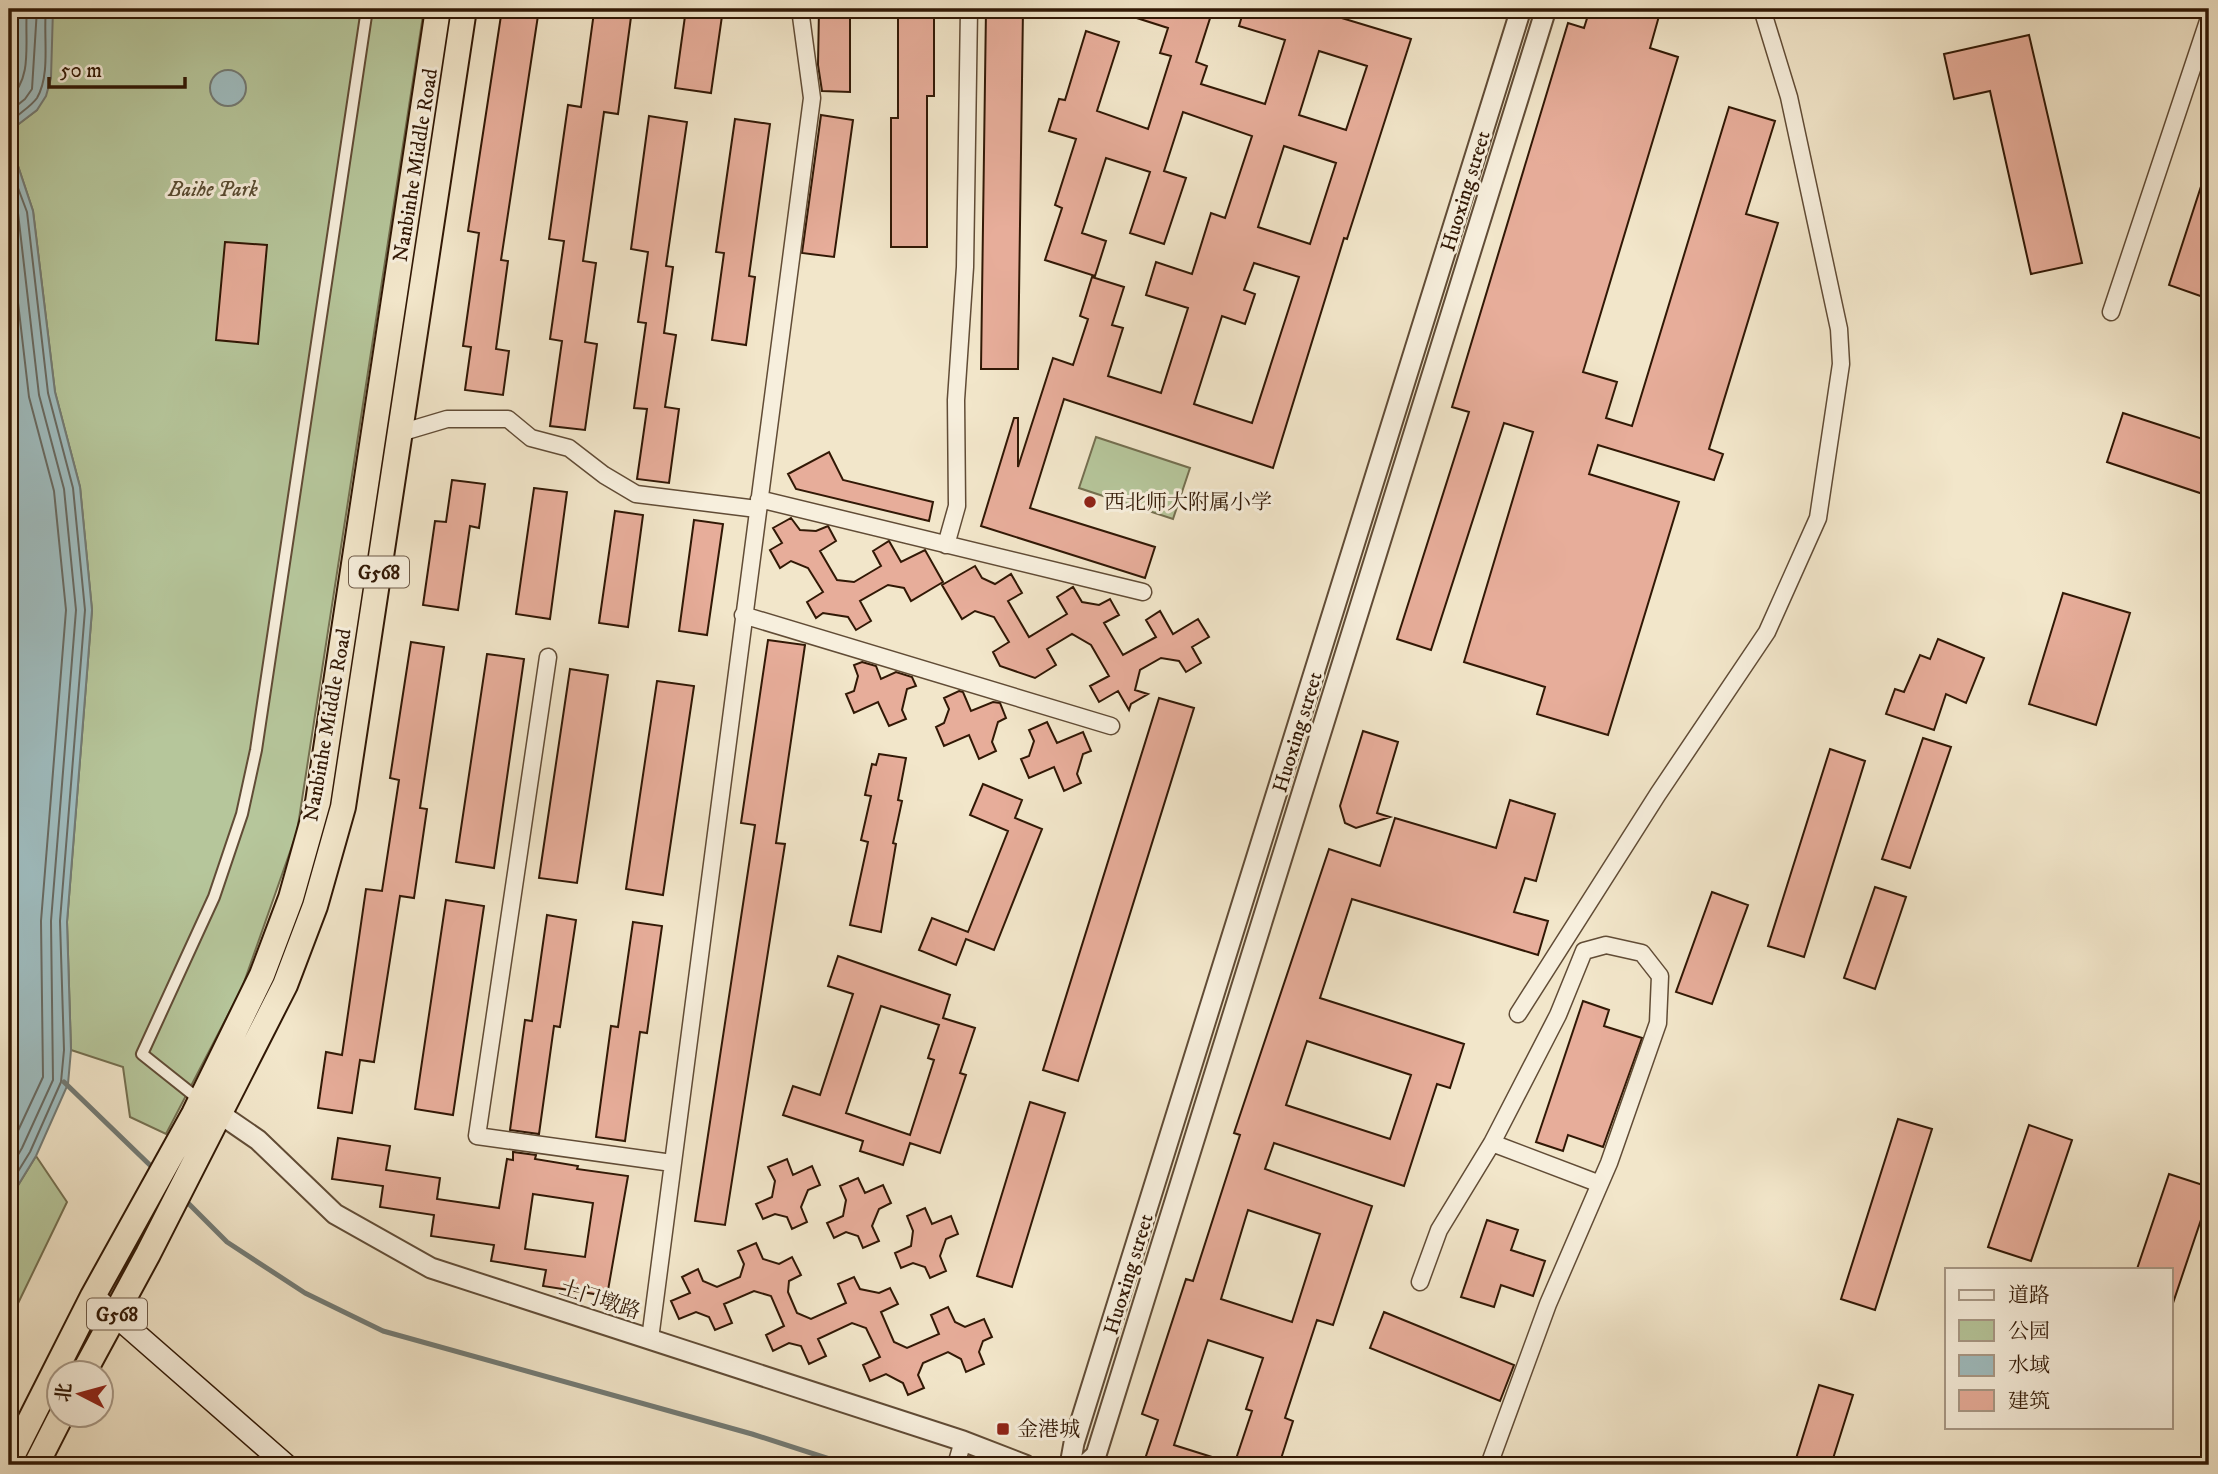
<svg xmlns="http://www.w3.org/2000/svg" width="2218" height="1474" viewBox="0 0 2218 1474" font-family="'IM FELL DW Pica','Noto Serif SC',serif">
<rect width="100%" height="100%" fill="#f2e6ca"/>
<filter id="stains"><feTurbulence type="fractalNoise" baseFrequency=".00286" numOctaves="4"/><feColorMatrix values="0 0 0 0 .2 0 0 0 0 .09 0 0 0 0 .02 0 0 0 .5 -.17"/></filter>
<radialGradient id="worn" r=".72"><stop offset=".6" stop-color="#630" stop-opacity="0"/><stop offset="1" stop-color="#630" stop-opacity=".3"/></radialGradient>
<path fill="#b6c69b" stroke="#746f50" stroke-width="2" d="M53,9H424L297,832L242,988L166,1134L130,1117L123,1067L71,1050L67,922L92,610L80,487L55,392L33,211L11,145L16,126L37,110Z
M1096,437L1190,468L1173,519L1079,488Z
M36,1156L67,1202L9,1322V1200Z"/>
<path fill="#9fbdc0" stroke="#737b75" stroke-width="2" d="M9,9H53L51,78L46,96L37,110L16,126L11,145L33,211L55,392L80,487L92,610L67,922L71,1050L68,1084L36,1156L9,1200Z
M210 88a18 18 0 1 1 36 0a18 18 0 1 1-36 0Z"/>
<g fill="none" stroke-linecap="round" stroke-linejoin="round">
<path stroke="#686a62" stroke-width="2" d="M9,98C34,79 24,38 27,9
M9,112L25,99L32,89L37,9
M9,125C16,114 29,109 37,98C51,74 43,36 46,9
M9,164L27,212L48,393L73,488L85,610L60,921L64,1050L61,1082L30,1152L9,1186
M9,186L18,213L39,395L64,489L76,610L51,921L53,1080L22,1148L9,1170
M9,225L29,397L54,491L66,610L41,921L43,1077L9,1150"/>
<path stroke="#737b75" stroke-width="5" d="M64,1082L155,1170
M184,1199L227,1242L305,1293L383,1331L752,1434L848,1465"/>
</g>
<path fill="#e7ad9a" stroke="#311805" stroke-width="2" fill-rule="evenodd" d="M502,9H539L501,260L508,261L496,349L509,351L503,395L465,390L471,347L463,346L479,233L468,231Z
M686,9H723L711,93L675,88Z
M819,9H850V92L822,91L818,65Z
M898,9H934V96H927V247H891V118H898Z
M986,9H1023L1018,369H981Z
M1119,9H1213L1196,62L1207,66L1201,84L1265,104L1285,40L1239,26L1244,9H1312L1411,39L1347,239L1344,238L1273,468L1064,399L1030,508L1155,547L1145,578L981,526L1014,418H1018V467L1053,358L1073,365L1088,319L1080,316L1092,277L1124,287L1112,325L1123,328L1108,376L1161,393L1188,308L1146,295L1156,262L1192,274L1211,213L1225,218L1252,136L1183,112L1164,171L1186,178L1164,244L1130,233L1150,172L1106,158L1082,233L1106,241L1095,276L1045,260L1062,208L1055,205L1076,139L1049,131L1059,99L1065,100L1086,31L1119,42L1097,111L1148,129L1171,56L1160,53L1168,28L1118,12ZM1319,51L1367,66L1346,130L1299,115ZM1284,146L1336,163L1310,244L1258,227ZM1254,263L1299,277L1252,423L1194,404L1222,316L1245,324L1255,294L1244,290Z
M1590,9H1661L1650,48L1678,57L1583,372L1617,382L1606,418L1632,426L1729,107L1775,121L1746,214L1778,223L1709,449L1723,454L1714,480L1598,445L1589,474L1679,502L1608,735L1537,714L1545,687L1464,662L1533,432L1504,423L1431,650L1397,639L1469,412L1452,407L1568,23L1584,28Z
M594,12L631,17L618,114L604,112L583,261L596,263L585,342L597,344L585,430L550,426L562,341L550,339L564,241L549,239L568,105L581,107Z
M2029,35L2082,263L2031,274L1990,91L1954,99L1944,54Z
M821,115L853,120L834,257L802,253Z
M649,116L687,122L666,266L673,267L664,333L676,335L665,407L679,409L669,483L637,479L647,409L634,408L646,323L638,322L648,252L631,249Z
M735,119L770,124L749,276L755,277L746,345L712,340L724,253L716,252Z
M2206,171L2209,172V299L2169,285Z
M225,242L267,245L258,344L216,340Z
M2123,413L2209,441V496L2107,462Z
M829,452L843,480L933,502L929,521L796,489L788,474Z
M452,480L485,484L479,528L470,526L458,610L423,605L435,521L446,522Z
M534,488L567,492L550,619L516,614Z
M615,511L643,515L628,627L599,623Z
M791,518L800,530L816,531L828,526L836,541L820,551L837,580L854,582L881,566L873,551L889,541L901,562L925,550L943,582L911,601L904,588L888,585L860,601L871,621L856,630L848,617L823,613L816,618L807,602L823,592L808,568L791,561L780,568L770,550L782,543L773,528Z
M694,520L723,524L707,635L679,631Z
M975,566L982,578L995,584L1011,574L1022,593L1008,601L1029,637L1067,614L1057,597L1073,587L1082,602L1099,605L1110,599L1119,615L1104,623L1123,655L1156,637L1146,620L1160,611L1173,634L1198,619L1209,637L1192,647L1201,663L1186,672L1179,661L1161,658L1140,670L1135,690L1148,694L1131,704L1129,710L1118,691L1099,702L1090,686L1109,676L1091,645L1072,634L1047,649L1056,665L1035,678L1000,666L993,652L1009,642L994,617L975,611L962,619L942,585Z
M2063,593L2130,613L2096,725L2029,704Z
M1938,639L1984,658L1966,703L1946,694L1934,730L1886,714L1895,689L1904,692L1920,655L1930,659Z
M768,640L805,645L776,843L785,844L725,1225L695,1221L755,825L741,823Z
M411,642L444,647L420,808L427,809L414,898L400,896L374,1062L360,1060L352,1113L318,1108L326,1052L342,1055L366,889L382,891L399,780L390,778Z
M487,654L524,659L494,868L456,862Z
M862,662L876,666L881,679L896,672L912,677L916,686L907,689L902,710L906,719L889,726L878,702L854,713L846,694L854,691L858,676L854,665Z
M570,669L608,675L577,883L539,878Z
M657,681L694,686L663,895L626,889Z
M959,691L963,692L971,711L993,702L1000,703L1006,718L998,722L992,742L996,751L979,759L969,735L944,746L936,727L944,723L949,709L944,698Z
M1159,698L1194,708L1078,1081L1043,1070Z
M1047,722L1057,743L1083,732L1091,751L1083,754L1077,774L1081,783L1064,791L1054,767L1029,778L1021,759L1029,756L1034,741L1029,730Z
M1363,731L1398,742L1377,813L1390,817L1356,828L1345,823L1340,806Z
M1923,738L1951,747L1910,868L1882,859Z
M1830,749L1865,761L1804,957L1768,946Z
M879,754L906,758L898,800L902,801L893,843L896,844L881,932L850,925L868,842L861,840L871,796L865,795L872,764L876,765Z
M983,784L1022,800L1015,818L1042,829L994,950L966,939L956,965L919,950L932,918L968,932L1008,831L970,815Z
M1510,800L1555,814L1536,881L1525,878L1514,912L1548,921L1538,955L1352,899L1320,998L1464,1044L1450,1088L1437,1084L1404,1186L1274,1143L1265,1169L1372,1206L1333,1325L1317,1320L1285,1418L1293,1421L1279,1465H1234L1252,1411L1246,1409L1263,1358L1208,1340L1174,1445L1228,1462V1465H1143L1158,1420L1142,1414L1186,1279L1193,1281L1240,1135L1234,1133L1329,849L1380,866L1395,818L1496,848ZM1307,1041L1411,1075L1390,1139L1286,1105ZM1248,1210L1320,1234L1292,1322L1221,1299Z
M1875,887L1906,897L1875,989L1844,978Z
M1712,892L1748,905L1712,1004L1676,992Z
M446,900L484,906L453,1115L415,1109Z
M547,915L576,920L560,1027L554,1026L539,1134L510,1130L525,1020L532,1021Z
M633,922L662,926L647,1033L640,1032L625,1141L596,1137L611,1026L618,1027Z
M838,956L950,995L943,1018L975,1028L960,1073L966,1075L940,1153L910,1143L903,1165L860,1151L863,1141L783,1115L793,1086L820,1095L853,994L828,986ZM881,1006L939,1025L928,1058L934,1060L910,1135L846,1113Z
M1583,1001L1609,1010L1604,1026L1642,1038L1603,1147L1568,1135L1563,1151L1536,1142Z
M1030,1102L1065,1113L1012,1287L977,1276Z
M1898,1119L1932,1129L1875,1310L1841,1299Z
M2029,1125L2072,1140L2031,1261L1988,1247Z
M338,1138L390,1146L386,1170L440,1178L437,1199L499,1208L507,1159L513,1160V1152L536,1155L535,1159L578,1166L577,1169L628,1176L607,1296L543,1286L546,1270L491,1261L494,1245L431,1236L434,1215L380,1207L383,1186L332,1179ZM533,1194L593,1203L585,1257L525,1249Z
M787,1159L793,1175L812,1166L820,1185L808,1190L801,1207L807,1222L792,1229L787,1217L775,1214L763,1219L756,1204L772,1197L775,1181L768,1167Z
M2169,1174L2209,1187V1196L2173,1303L2171,1302V1269H2137Z
M858,1178L865,1193L883,1185L891,1203L879,1209L872,1226L879,1241L863,1248L858,1236L846,1232L834,1238L827,1223L843,1216L846,1200L840,1186Z
M925,1208L932,1224L951,1216L958,1234L946,1239L940,1256L946,1271L930,1278L925,1267L913,1263L901,1268L895,1253L911,1246L913,1231L907,1216Z
M1487,1220L1518,1230L1511,1250L1545,1261L1533,1296L1501,1285L1494,1307L1461,1297Z
M756,1243L763,1259L779,1264L792,1257L801,1275L789,1281L788,1292L797,1313L811,1319L846,1303L838,1284L854,1277L860,1289L879,1293L890,1288L898,1304L881,1312L894,1342L907,1348L939,1334L931,1315L948,1307L955,1322L965,1327L984,1319L992,1337L983,1341L979,1352L984,1364L966,1372L961,1359L948,1352L923,1363L918,1375L924,1388L908,1395L903,1383L886,1374L870,1381L863,1365L880,1357L866,1328L852,1323L818,1339L826,1356L809,1364L801,1346L789,1343L773,1351L766,1335L784,1326L771,1296L754,1291L724,1304L732,1323L715,1330L709,1317L696,1312L679,1319L671,1301L690,1293L682,1277L698,1269L703,1281L717,1287L740,1277L744,1264L738,1251Z
M1384,1312L1514,1365L1500,1401L1370,1348Z
M1819,1385L1853,1395L1831,1465H1794Z"/>
<g fill="none" stroke-linecap="round" stroke-linejoin="round">
<defs>
<path id="pedestrian" d="M201,1101L142,1054L214,897L242,814L256,750L367,9"/>
<path id="minor" d="M2111,312L2209,18
M400,433L447,419H508L531,438L569,448L604,475L636,494L757,509
M759,499L1143,592
M946,545L957,506L956,400L965,267L969,9
M743,615L1111,726
M548,657L477,1136L672,1163
M1518,1014L1658,794L1767,632L1818,518L1841,364L1839,329L1789,97L1762,9
M1492,1143L1600,1184
M1420,1282L1439,1230L1492,1143L1558,1015L1584,951L1606,945L1642,953L1660,976L1658,1023L1609,1163L1548,1304L1489,1465
M650,1339L812,98L800,9
M956,1465L963,1441"/>
<path id="tertiary" d="M210,1107L258,1140L335,1214L431,1268L963,1441L1025,1465
M1070,1465L1074,1443L1521,9
M1085,1465L1096,1455L1546,9"/>
<path id="secondary" d="M93,1296L286,1465"/>
<path id="trunk" d="M84,1372L148,1254L285,985L315,906L343,807L464,9
M9,1462L93,1296L194,1114L262,975L291,898L318,802L438,9
M36,1465L62,1414"/>
</defs>
<use href="#pedestrian" stroke="#614c36" stroke-width="14"/>
<use href="#minor" stroke="#614c36" stroke-width="19"/>
<use href="#tertiary" stroke="#614c36" stroke-width="23"/>
<use href="#secondary" stroke="#311805" stroke-width="24"/>
<use href="#trunk" stroke="#311805" stroke-width="28"/>
<use href="#pedestrian" stroke="#f7efdd" stroke-width="10"/>
<use href="#minor" stroke="#f7efdd" stroke-width="16"/>
<use href="#tertiary" stroke="#f7efdd" stroke-width="19"/>
<use href="#secondary" stroke="#f7efdd" stroke-width="21"/>
<use href="#trunk" stroke="#f2e6ca" stroke-width="24"/>
</g>
<g fill="#8f2418" stroke="#f7efdd" stroke-width="2.5">
<circle cx="1090" cy="502" r="7"/>
<rect x="996" y="1422" width="14" height="14" rx="3.5"/>
</g>
<g text-anchor="middle" stroke-width="6" stroke-linejoin="round" paint-order="stroke">
<g fill="#f7efdd" stroke="#6c5846" stroke-width="2">
<rect x="349" y="556.5" width="60" height="31" rx="5"/>
<rect x="87" y="1298.5" width="60" height="31" rx="5"/>
</g>
<g font-size="19" font-weight="bold" fill="#311805">
<text x="379" y="579">G568</text>
<text x="117" y="1321">G568</text>
</g>
<g font-size="21" fill="#311805" stroke="#f7efdd">
<text transform="translate(415 165) rotate(-81)" y="7">Nanbinhe Middle Road</text>
<text transform="translate(1465 191) rotate(-73)" y="7">Huoxing street</text>
<text transform="translate(327 725) rotate(-80)" y="7">Nanbinhe Middle Road</text>
<text transform="translate(1297 732) rotate(-73)" y="7">Huoxing street</text>
<text transform="translate(1128 1274) rotate(-73)" y="7">Huoxing street</text>
<text transform="translate(600 1299) rotate(18)" y="7">土门墩路</text>
</g>
<g font-size="21" font-style="italic" fill="#594c32" stroke="#f7efdd">
<text x="213" y="196">Baihe Park</text>
</g>
<g font-size="21" fill="#311805" stroke="#f7efdd" text-anchor="start">
<text x="1104" y="509">西北师大附属小学</text>
<text x="1017" y="1436">金港城</text>
</g>
</g>
<rect width="2218" height="1474" fill="none" stroke="#f2e6ca" stroke-width="35"/>
<rect x="10" y="10" width="2197" height="1453" fill="none" stroke="#311805" stroke-width="3.5"/>
<rect x="18" y="18" width="2183" height="1439" fill="none" stroke="#311805" stroke-width="2"/>
<rect x="1945" y="1268" width="228" height="161" fill="#f7efdd" stroke="#a89987" stroke-width="2"/>
<rect x="1959" y="1290" width="35" height="10" fill="#f7efdd" stroke="#a89987" stroke-width="2"/>
<text x="2008" y="1302" font-size="21" fill="#311805">道路</text>
<rect x="1959" y="1320" width="35" height="21" fill="#b6c69b" stroke="#a89987" stroke-width="2"/>
<text x="2008" y="1338" font-size="21" fill="#311805">公园</text>
<rect x="1959" y="1355" width="35" height="21" fill="#9fbdc0" stroke="#a89987" stroke-width="2"/>
<text x="2008" y="1372" font-size="21" fill="#311805">水域</text>
<rect x="1959" y="1390" width="35" height="21" fill="#e7ad9a" stroke="#a89987" stroke-width="2"/>
<text x="2008" y="1408" font-size="21" fill="#311805">建筑</text>
<g transform="translate(80 1394) rotate(276)"><circle r="33" fill="#f7efdd" stroke="#a89987" stroke-width="2"/>
<path d="M0-5L12 26L0 18L-12 26Z" fill="#8f2418"/>
<text y="-10" font-size="19" font-weight="bold" text-anchor="middle" fill="#311805">北</text>
</g>
<path d="M49 77v10h136v-10" fill="none" stroke="#311805" stroke-width="3.5"/>
<text x="60" y="77" font-size="21" fill="#311805" stroke="#f7efdd" stroke-width="5" paint-order="stroke">50 m</text>
<rect width="100%" height="100%" filter="url(#stains)"/>
<rect width="100%" height="100%" fill="url(#worn)"/>
</svg>
